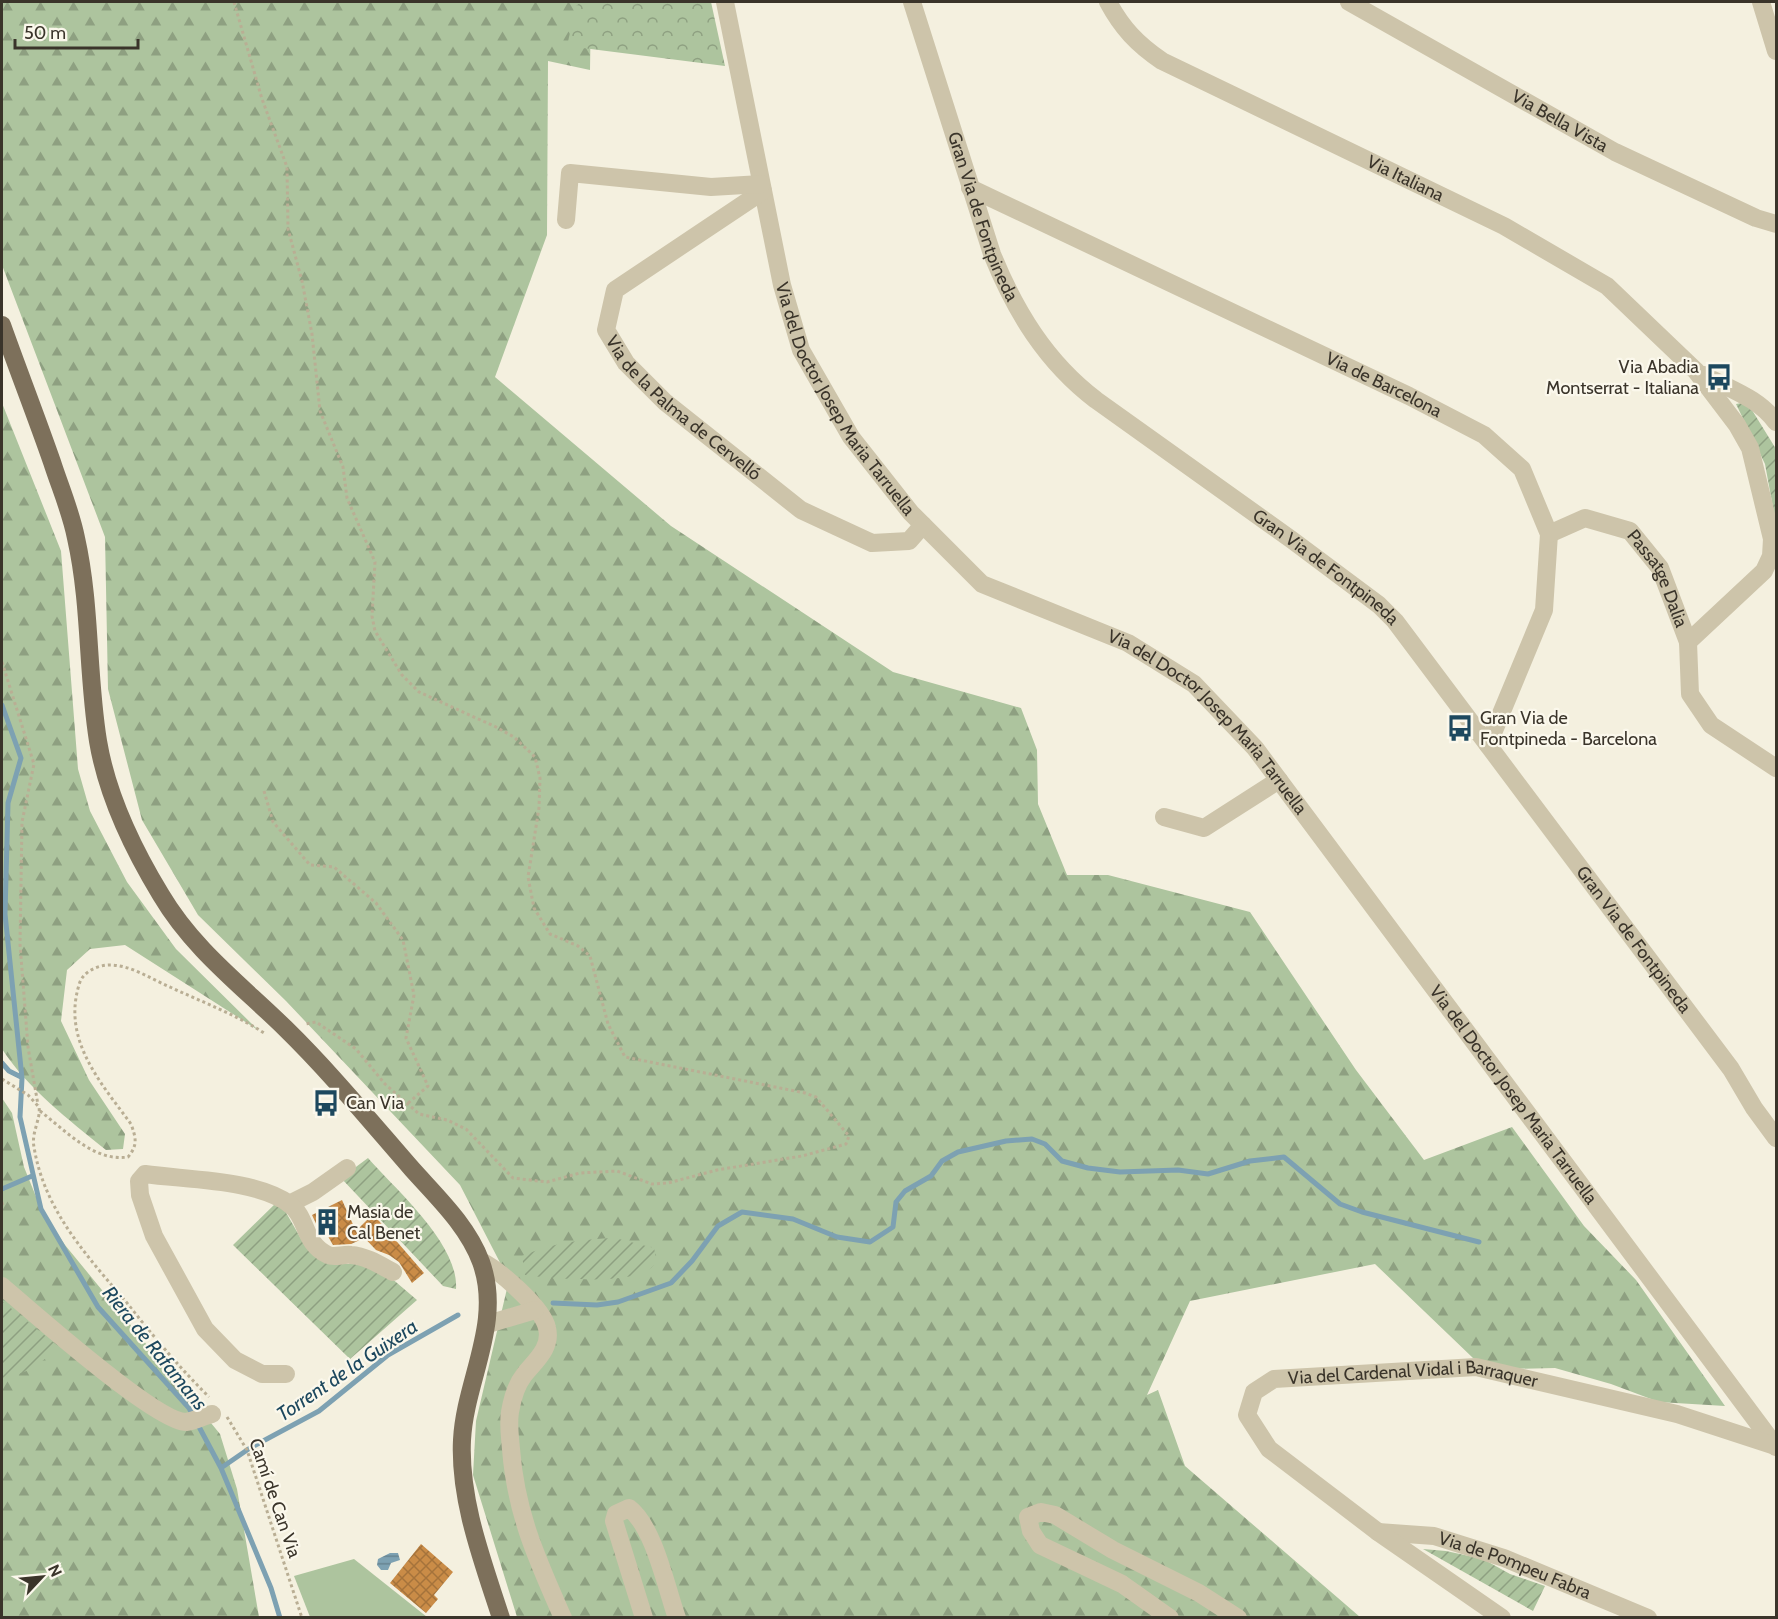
<svg xmlns="http://www.w3.org/2000/svg" width="1778" height="1619" viewBox="0 0 1778 1619" font-family="Cabin,sans-serif">
<defs>
<pattern id="forest-firs" width="22" height="20" patternUnits="userSpaceOnUse" patternTransform="scale(1.5)"><rect width="22" height="20" fill="#adc49e"/><path d="M5 1l3.5 6h-7zM16 11l3.5 6h-7z" fill="#8ea081"/></pattern>
<pattern id="park-crowns" width="20" height="18" patternUnits="userSpaceOnUse" patternTransform="scale(1.5)"><rect width="20" height="18" fill="#adc49e"/><path d="M2 6a3 3 0 1 1 6 0M12 15a3 3 0 1 1 6 0" fill="none" stroke="#8ea081"/></pattern>
<pattern id="garden-furrows" width="10" height="10" patternUnits="userSpaceOnUse" patternTransform="scale(1.5)"><rect width="10" height="10" fill="#adc49e"/><path d="M-1 1l2-2M0 10L10 0M9 11l2-2" fill="none" stroke="#8ea081"/></pattern>
<pattern id="water-rules" width="6" height="5" patternUnits="userSpaceOnUse" patternTransform="scale(1.5)"><rect width="6" height="5" fill="#7da1b2"/><path d="M0 2.5h6" fill="none" stroke="#678491"/></pattern>
<pattern id="building-cross-hatch" width="8" height="8" patternUnits="userSpaceOnUse" patternTransform="scale(1.5)"><rect width="8" height="8" fill="#ca8c47"/><path d="M0 0l8 8M0 8l8-8" fill="none" stroke="#a5733b"/></pattern>
</defs>
<rect width="100%" height="100%" fill="#f4f0df"/>
<path fill="#adc49e" d="M354,1559L427,1617H310L294,1576Z"/>
<path fill="url(#forest-firs)" d="M2,2H591L590,70L548,61L547,235L495,377L671,526L893,672L1021,708L1037,750L1038,804L1067,875H1108L1250,912L1356,1070L1424,1160L1512,1127L1584,1226L1636,1280L1725,1406L1659,1402L1611,1384L1555,1368L1507,1369L1473,1358L1375,1264L1190,1301L1147,1395L1158,1390L1185,1466L1360,1617H517L473,1475L476,1421L509,1280L460,1185L286,1001L198,915L142,820L108,689L105,537L2,265Z
M2,403L61,551L78,769L90,811L127,882L176,949L258,1030L125,945L90,949L67,970L61,1021L89,1080L125,1134L123,1149L106,1150C68,1119 29,1090 2,1049Z
M2,1098L12,1113L24,1167L41,1209L65,1245L220,1434L237,1489L259,1617H2Z"/>
<path fill="url(#park-crowns)" d="M581,2H711L725,66L567,46L576,6Z"/>
<path fill="url(#garden-furrows)" d="M1747,402L1776,449V524L1765,464L1736,404Z
M368,1158C396,1190 459,1244 456,1289L443,1286L341,1178Z
M276,1203L284,1209L304,1244L341,1264H361L390,1277L417,1300L350,1359L233,1245Z
M615,1238L654,1248C655,1252 656,1258 655,1262C647,1288 546,1278 525,1275L522,1256C553,1243 582,1239 615,1238Z
M2,1301L58,1346C41,1365 26,1374 2,1378Z
M1423,1549L1446,1551L1483,1559L1510,1574L1545,1586L1533,1611Z"/>
<path fill="url(#water-rules)" d="M390,1553H398L400,1560L391,1563L388,1570H381L377,1565L378,1559Z"/>
<g fill="none" stroke-linecap="round" stroke-linejoin="round">
<path stroke="#7da1b2" stroke-width="5" d="M2,705L21,758L8,803L5,914L22,1078L20,1117L41,1209L98,1307L189,1408L221,1468L271,1588L280,1618
M2,1063L9,1071L21,1077
M2,1189L32,1176
M553,1303L597,1305L618,1302L671,1283L692,1261L718,1226L742,1212L793,1219L837,1237L870,1242L893,1227L896,1202L905,1191L931,1176L942,1161L958,1152L1006,1141L1032,1139L1045,1144L1062,1161L1088,1168L1120,1172L1178,1170L1208,1174L1250,1161L1284,1157L1340,1204L1362,1212L1479,1242
M221,1468L250,1448L319,1411L388,1355L458,1315"/>
</g>
<path fill="url(#building-cross-hatch)" d="M342,1200L360,1240L351,1244L333,1245L322,1226L318,1228L312,1215Z
M373,1214L424,1273L412,1283L399,1262L389,1255L376,1250L357,1230Z
M421,1544L453,1572L434,1595L438,1599L426,1613L390,1583Z"/>
<g fill="none" stroke-linecap="round" stroke-linejoin="round">
<path stroke="#b9ae94" stroke-width="3" stroke-dasharray="3 3" stroke-linecap="butt" d="M234,2L262,99L287,167L288,229L302,281L312,334L320,411L343,467L347,498L375,562L372,616L375,631L402,675L419,692L496,727L514,737L535,757L540,778L539,808L528,877L534,908L550,934L578,946L590,956L608,1024L625,1057L805,1093L816,1097L849,1136L846,1144L802,1156L717,1170L668,1183L652,1184L617,1171L580,1173L547,1182L513,1178L466,1129L447,1120L419,1114L385,1084L356,1049L316,1022L305,1024
M2,662L34,764L22,822L20,944L28,1047L38,1105
M264,791L273,822L310,865L334,867L376,903L403,940L414,995L406,1038L428,1086L407,1104
M2,1079L28,1095L39,1107C41,1119 31,1133 34,1147C44,1210 87,1256 127,1303C153,1336 179,1367 209,1397
M40,1111C66,1131 94,1162 128,1157C138,1145 136,1138 131,1124C101,1083 62,1040 79,985C82,972 97,965 110,965C131,965 151,979 170,987C202,1002 235,1014 264,1033
M2,1202L3,1207
M227,1417L247,1450L302,1618"/>
<g stroke="#cdc4aa" stroke-width="18">
<path id="s1" d="M725,2L782,285L801,350L851,437L911,513L982,584L1128,643L1194,684L1255,748L1776,1447"/>
<path id="s2" d="M912,2L992,254C1015,311 1046,362 1096,400L1292,540L1379,605L1395,621L1731,1069L1754,1108L1776,1138"/>
<path id="s3" d="M1108,2C1122,28 1137,44 1162,61L1504,226L1607,286L1696,371L1737,425L1750,448L1772,539L1771,556L1764,571L1688,642L1690,694L1711,725L1776,768"/>
<path id="s4" d="M1349,2L1615,152L1756,218L1776,224"/>
<path d="M1761,2L1776,51"/>
<path id="s5" d="M970,188L1409,396L1484,435L1522,469L1549,534L1544,610L1488,745"/>
<path id="s6" d="M763,191L615,290L606,330L626,363L665,402L801,510L872,543L909,541L923,525"/>
<path d="M566,220L570,173L711,187L761,184"/>
<path d="M1704,375C1731,390 1757,397 1776,422"/>
<path id="s7" d="M1549,534L1585,518L1630,531L1660,568L1688,642"/>
<path d="M1164,817L1204,828L1279,780"/>
<path d="M289,1204L313,1192L347,1168"/>
<path d="M481,1261C499,1270 543,1308 547,1328C552,1348 535,1361 524,1375C517,1384 512,1400 510,1412C508,1424 510,1437 511,1449C516,1514 537,1559 563,1618"/>
<path d="M2,1286C30,1310 156,1422 186,1422C194,1421 204,1416 212,1414"/>
<path d="M488,1324L535,1310"/>
<path d="M286,1374H262L235,1360L205,1329L154,1236L140,1195L139,1181L145,1174C186,1180 257,1179 291,1205C308,1219 303,1243 328,1255C335,1258 343,1254 351,1255C366,1256 380,1265 393,1272"/>
<path id="s8" d="M1378,1532L1434,1536L1504,1558L1648,1618"/>
<path d="M644,1618L614,1521L616,1514L629,1508C654,1527 666,1587 677,1618"/>
<path d="M1170,1618L1122,1584L1040,1545L1031,1531L1028,1517L1041,1512L1055,1515L1113,1550L1199,1593L1238,1618"/>
<path id="s9" d="M1502,1618L1378,1532L1269,1449L1247,1415L1254,1392L1274,1379L1476,1367L1677,1414L1775,1446"/>
</g>
<path stroke="#7d705b" stroke-width="18" d="M2,325C18,370 36,416 52,462C60,487 71,512 76,538C91,605 87,673 98,741C107,795 133,849 161,895C193,949 241,985 285,1028C330,1072 371,1122 412,1169C437,1197 468,1226 481,1262C503,1323 465,1380 462,1440C459,1500 483,1562 501,1618"/>
</g>
<defs>
<symbol id="bus-bare" viewBox="-9 -9 18 18"><path d="M-5-6H5V4H4V6H2V4H-2V6H-4V4H-5ZM-3.5-4V0h7V-4ZM-3.5 1.2v1.5H-2V1.2ZM2 1.2v1.5H3.5V1.2Z" fill="#1d485e" stroke="#fbf8ec" stroke-width="2.5" paint-order="stroke"/></symbol>
<symbol id="building-bare" viewBox="-9 -9 18 18"><path d="M-4-6H4V6H1V3H-1V6H-4ZM-2.5-4.3h1.7v1.8h-1.7ZM.8-4.3h1.7v1.8H.8ZM-2.5-1h1.7V.8h-1.7ZM.8-1h1.7V.8H.8Z" fill="#1d485e" stroke="#fbf8ec" stroke-width="2.5" paint-order="stroke"/></symbol>
</defs>
<g fill-rule="evenodd">
<use href="#bus-bare" x="1700" y="358" width="38" height="38"/>
<use href="#bus-bare" x="1441" y="709" width="38" height="38"/>
<use href="#bus-bare" x="307" y="1084" width="38" height="38"/>
<use href="#building-bare" x="308" y="1203" width="38" height="38"/>
</g>
<g text-anchor="middle" stroke-width="4.5" stroke-linejoin="round" paint-order="stroke">
<g font-size="18" fill="#3a342a" stroke="#fbf8ec">
<text dy="6" stroke="none"><textPath href="#s4" startOffset="242">Via Bella Vista</textPath></text>
<text dy="6" stroke="none"><textPath href="#s3" startOffset="351">Via Italiana</textPath></text>
<text dy="6" stroke="none"><textPath href="#s2" startOffset="226">Gran Via de Fontpineda</textPath></text>
<text dy="6" stroke="none"><textPath href="#s5" startOffset="458">Via de Barcelona</textPath></text>
<text dy="6" stroke="none"><textPath href="#s1" startOffset="420">Via del Doctor Josep Maria Tarruella</textPath></text>
<text dy="6" stroke="none"><textPath href="#s6" startOffset="330">Via de la Palma de Cervelló</textPath></text>
<text dy="6" stroke="none"><textPath href="#s2" startOffset="730">Gran Via de Fontpineda</textPath></text>
<text dy="6" stroke="none"><textPath href="#s7" startOffset="142">Passatge Dalia</textPath></text>
<text dy="6" stroke="none"><textPath href="#s1" startOffset="924">Via del Doctor Josep Maria Tarruella</textPath></text>
<text dy="6" stroke="none"><textPath href="#s2" startOffset="1216">Gran Via de Fontpineda</textPath></text>
<text dy="6" stroke="none"><textPath href="#s1" startOffset="1410">Via del Doctor Josep Maria Tarruella</textPath></text>
<text dy="6" stroke="none"><textPath href="#s9" startOffset="516">Via del Cardenal Vidal i Barraquer</textPath></text>
<text transform="translate(275 1498) rotate(71)" y="6">Camí de Can Via</text>
<text dy="6" stroke="none"><textPath href="#s8" startOffset="142">Via de Pompeu Fabra</textPath></text>
</g>
<g font-size="18" fill="#3a342a" stroke="#fbf8ec" text-anchor="start">
<text x="1699" y="373" text-anchor="end">Via Abadia<tspan x="1699" dy="21">Montserrat - Italiana</tspan></text>
<text x="1480" y="724">Gran Via de<tspan x="1480" dy="21">Fontpineda - Barcelona</tspan></text>
<text x="346" y="1109">Can Via</text>
<text x="347" y="1218">Masia de<tspan x="347" dy="21">Cal Benet</tspan></text>
</g>
<g font-size="20" font-style="italic" fill="#1d485e" stroke="#fbf8ec">
<text transform="translate(155 1348) rotate(51)" y="7">Riera de Rafamans</text>
<text transform="translate(347 1370) rotate(-34)" y="7">Torrent de la Guixera</text>
</g>
</g>
<rect width="1778" height="1619" fill="none" stroke="#3a342a" stroke-width="6"/>
<g transform="translate(42 1577) rotate(64)" stroke="#fbf8ec" stroke-width="4.5" paint-order="stroke">
<path d="M0-4.5L10 22L0 15L-10 22Z" fill="#3a342a"/>
<text y="-9" font-size="16" font-weight="bold" text-anchor="middle" fill="#3a342a">N</text>
</g>
<path d="M15 39v9h123v-9" fill="none" stroke="#3a342a" stroke-width="3"/>
<text x="24" y="39" font-size="18" fill="#3a342a" stroke="#fbf8ec" stroke-width="4.5" paint-order="stroke">50 m</text>
</svg>
